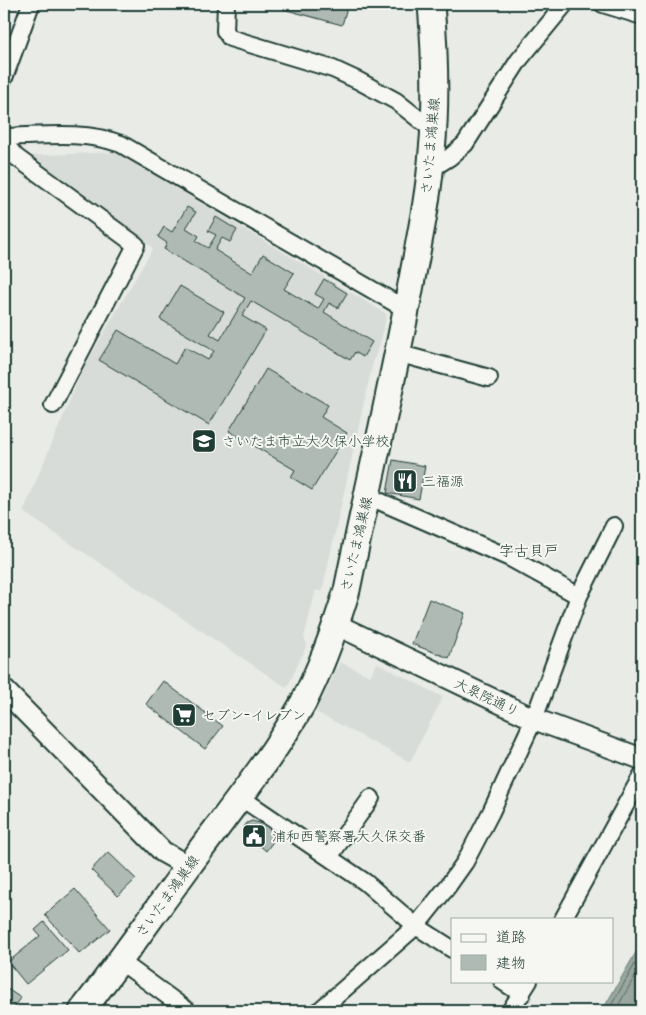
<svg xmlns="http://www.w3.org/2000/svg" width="646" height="1015" viewBox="0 0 646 1015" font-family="Mali,'Klee One',sans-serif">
<rect width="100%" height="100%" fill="#e9ebe7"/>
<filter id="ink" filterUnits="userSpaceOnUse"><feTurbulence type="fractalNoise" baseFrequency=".02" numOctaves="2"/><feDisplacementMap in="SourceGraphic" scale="10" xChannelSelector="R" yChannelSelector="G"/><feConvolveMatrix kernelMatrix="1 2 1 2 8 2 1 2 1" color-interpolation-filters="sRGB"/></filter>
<g filter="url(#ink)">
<path fill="#d8dcd8" d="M115,152L387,314L380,344L373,362L322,592L316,590L304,637L307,645L287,688L23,512L83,369L153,248L22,156Z
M340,662L370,676L377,663L443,697L410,762L316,712Z"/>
<path fill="#99a6a0" stroke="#687c75" d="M642,942V1011H602Z"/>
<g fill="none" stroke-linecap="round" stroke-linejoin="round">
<path stroke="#50675f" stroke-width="1" d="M608,1011L642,952
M615,1011L642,964"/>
</g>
<path fill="#b0bab5" stroke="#1f3d34" d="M285,4H348L342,25L283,9Z
M187,207L196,212L186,228L199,236L196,241L208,248L216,235L208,231L216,217L237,230L230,242L222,238L215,250L252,273L263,254L294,273L284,289L318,309L324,299L315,294L324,279L347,293L338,308L329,303L324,312L372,342L363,357L355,352L350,360L251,301L242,316L266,330L209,425L99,360L118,330L175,364L185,347L208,360L214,351L160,319L180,286L224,312L210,334L220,340L245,298L164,249L167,243L158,237L164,227L172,232Z
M266,369L328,405L321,417L347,433L312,490L291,477L295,470L229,431Z
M393,460L425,466L419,499L387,493Z
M429,599L465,613L449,658L412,644Z
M163,681L223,726L205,749L146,704Z
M252,821L263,824L278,835L266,851L248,835L244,827L247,823Z
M108,852L136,879L118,896L91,870Z
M75,889L110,929L80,954L45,915Z
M44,922L68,950L26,984L8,962L40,936L35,930Z
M4,987L21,998L12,1011H4Z"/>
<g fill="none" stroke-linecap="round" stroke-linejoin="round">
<defs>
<path id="minor" d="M226,4L225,31L230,38L333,69L359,81L396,101L434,131
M603,4L642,16
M4,78L31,4
M4,137C42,136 84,130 121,144L407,310
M5,137L10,150L16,157L136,245L53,405
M431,169L450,157L465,144L519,60L565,4
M397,353L489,378
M367,497L379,501L510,558L579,596
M240,797L365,882L416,926L452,949
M329,857L371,798
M563,919L642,775
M120,961L188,1011
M502,981L522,994
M319,1011L416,926L448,886L465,862L491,812L534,719L579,596L614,526
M510,1011L529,981"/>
<path id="tertiary" d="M337,625L534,719L642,759
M4,690L163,852L188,866"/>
<path id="primary" d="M82,1011C119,963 154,913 190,864C228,812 271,760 303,703C322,667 335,629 347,590C368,486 393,383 412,279C420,236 429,194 432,151C437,102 435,53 431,4"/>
</defs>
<use href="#minor" stroke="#1f3d34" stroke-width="20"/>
<use href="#tertiary" stroke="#1f3d34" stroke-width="24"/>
<use href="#primary" stroke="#1f3d34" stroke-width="29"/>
<use href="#minor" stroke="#f6f6f2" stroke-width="16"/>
<use href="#tertiary" stroke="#f6f6f2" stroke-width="20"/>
<use href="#primary" stroke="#f6f6f2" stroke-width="25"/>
</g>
</g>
<defs>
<symbol id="school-square" viewBox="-11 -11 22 22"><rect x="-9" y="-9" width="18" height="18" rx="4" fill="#1f3d34" stroke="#f6f6f2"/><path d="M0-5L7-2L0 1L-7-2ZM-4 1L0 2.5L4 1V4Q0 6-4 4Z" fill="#fff"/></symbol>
<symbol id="restaurant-square" viewBox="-11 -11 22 22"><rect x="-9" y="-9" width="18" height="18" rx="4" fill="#1f3d34" stroke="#f6f6f2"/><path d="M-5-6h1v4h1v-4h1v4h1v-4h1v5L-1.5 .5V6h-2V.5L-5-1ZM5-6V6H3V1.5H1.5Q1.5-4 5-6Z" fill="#fff"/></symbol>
<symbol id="supermarket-square" viewBox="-11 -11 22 22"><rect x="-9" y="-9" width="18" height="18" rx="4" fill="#1f3d34" stroke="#f6f6f2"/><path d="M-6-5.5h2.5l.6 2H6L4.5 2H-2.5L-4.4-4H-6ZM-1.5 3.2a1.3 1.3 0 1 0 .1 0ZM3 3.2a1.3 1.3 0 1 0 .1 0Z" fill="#fff"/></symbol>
<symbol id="civic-square" viewBox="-11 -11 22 22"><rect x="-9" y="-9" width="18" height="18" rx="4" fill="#1f3d34" stroke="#f6f6f2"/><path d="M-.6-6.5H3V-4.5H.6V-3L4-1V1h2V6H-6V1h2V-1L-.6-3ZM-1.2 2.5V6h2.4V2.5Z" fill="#fff"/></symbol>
</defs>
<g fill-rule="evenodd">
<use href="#school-square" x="190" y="427" width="28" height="28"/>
<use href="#restaurant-square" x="391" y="467" width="28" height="28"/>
<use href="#supermarket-square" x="170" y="701" width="28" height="28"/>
<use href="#civic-square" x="240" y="822" width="28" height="28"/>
</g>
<g text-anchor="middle" stroke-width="4" stroke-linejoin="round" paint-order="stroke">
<g font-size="14" fill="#1f3d34" stroke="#f6f6f2">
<text transform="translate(430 146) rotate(-85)" y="5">さいたま鴻巣線</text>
<text transform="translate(356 544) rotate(-77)" y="5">さいたま鴻巣線</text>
<text transform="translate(487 697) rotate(26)" y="5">大泉院通り</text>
<text transform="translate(167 896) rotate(-54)" y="5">さいたま鴻巣線</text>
</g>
<g font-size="14" fill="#1f3d34" stroke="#f6f6f2" text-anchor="start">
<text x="222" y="446">さいたま市立大久保小学校</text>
<text x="422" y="486">三福源</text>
<text x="202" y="720">セブン-イレブン</text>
<text x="272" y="841">浦和西警察署大久保交番</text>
</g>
<g font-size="15" fill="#1f3d34" stroke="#f6f6f2">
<text x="529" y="556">字古貝戸</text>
</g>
</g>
<rect width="646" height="1015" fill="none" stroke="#f6f6f2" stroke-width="20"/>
<rect x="10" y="10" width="626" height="995" fill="none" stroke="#1f3d34" stroke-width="2" filter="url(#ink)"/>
<rect x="451" y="918" width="162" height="65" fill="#f6f6f2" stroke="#a0aca6"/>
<rect x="461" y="934" width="25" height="8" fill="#f6f6f2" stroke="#a0aca6"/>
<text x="496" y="942" font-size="15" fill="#1f3d34">道路</text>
<rect x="461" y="955" width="25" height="15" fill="#b0bab5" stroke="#a0aca6"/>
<text x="496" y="968" font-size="15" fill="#1f3d34">建物</text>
</svg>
